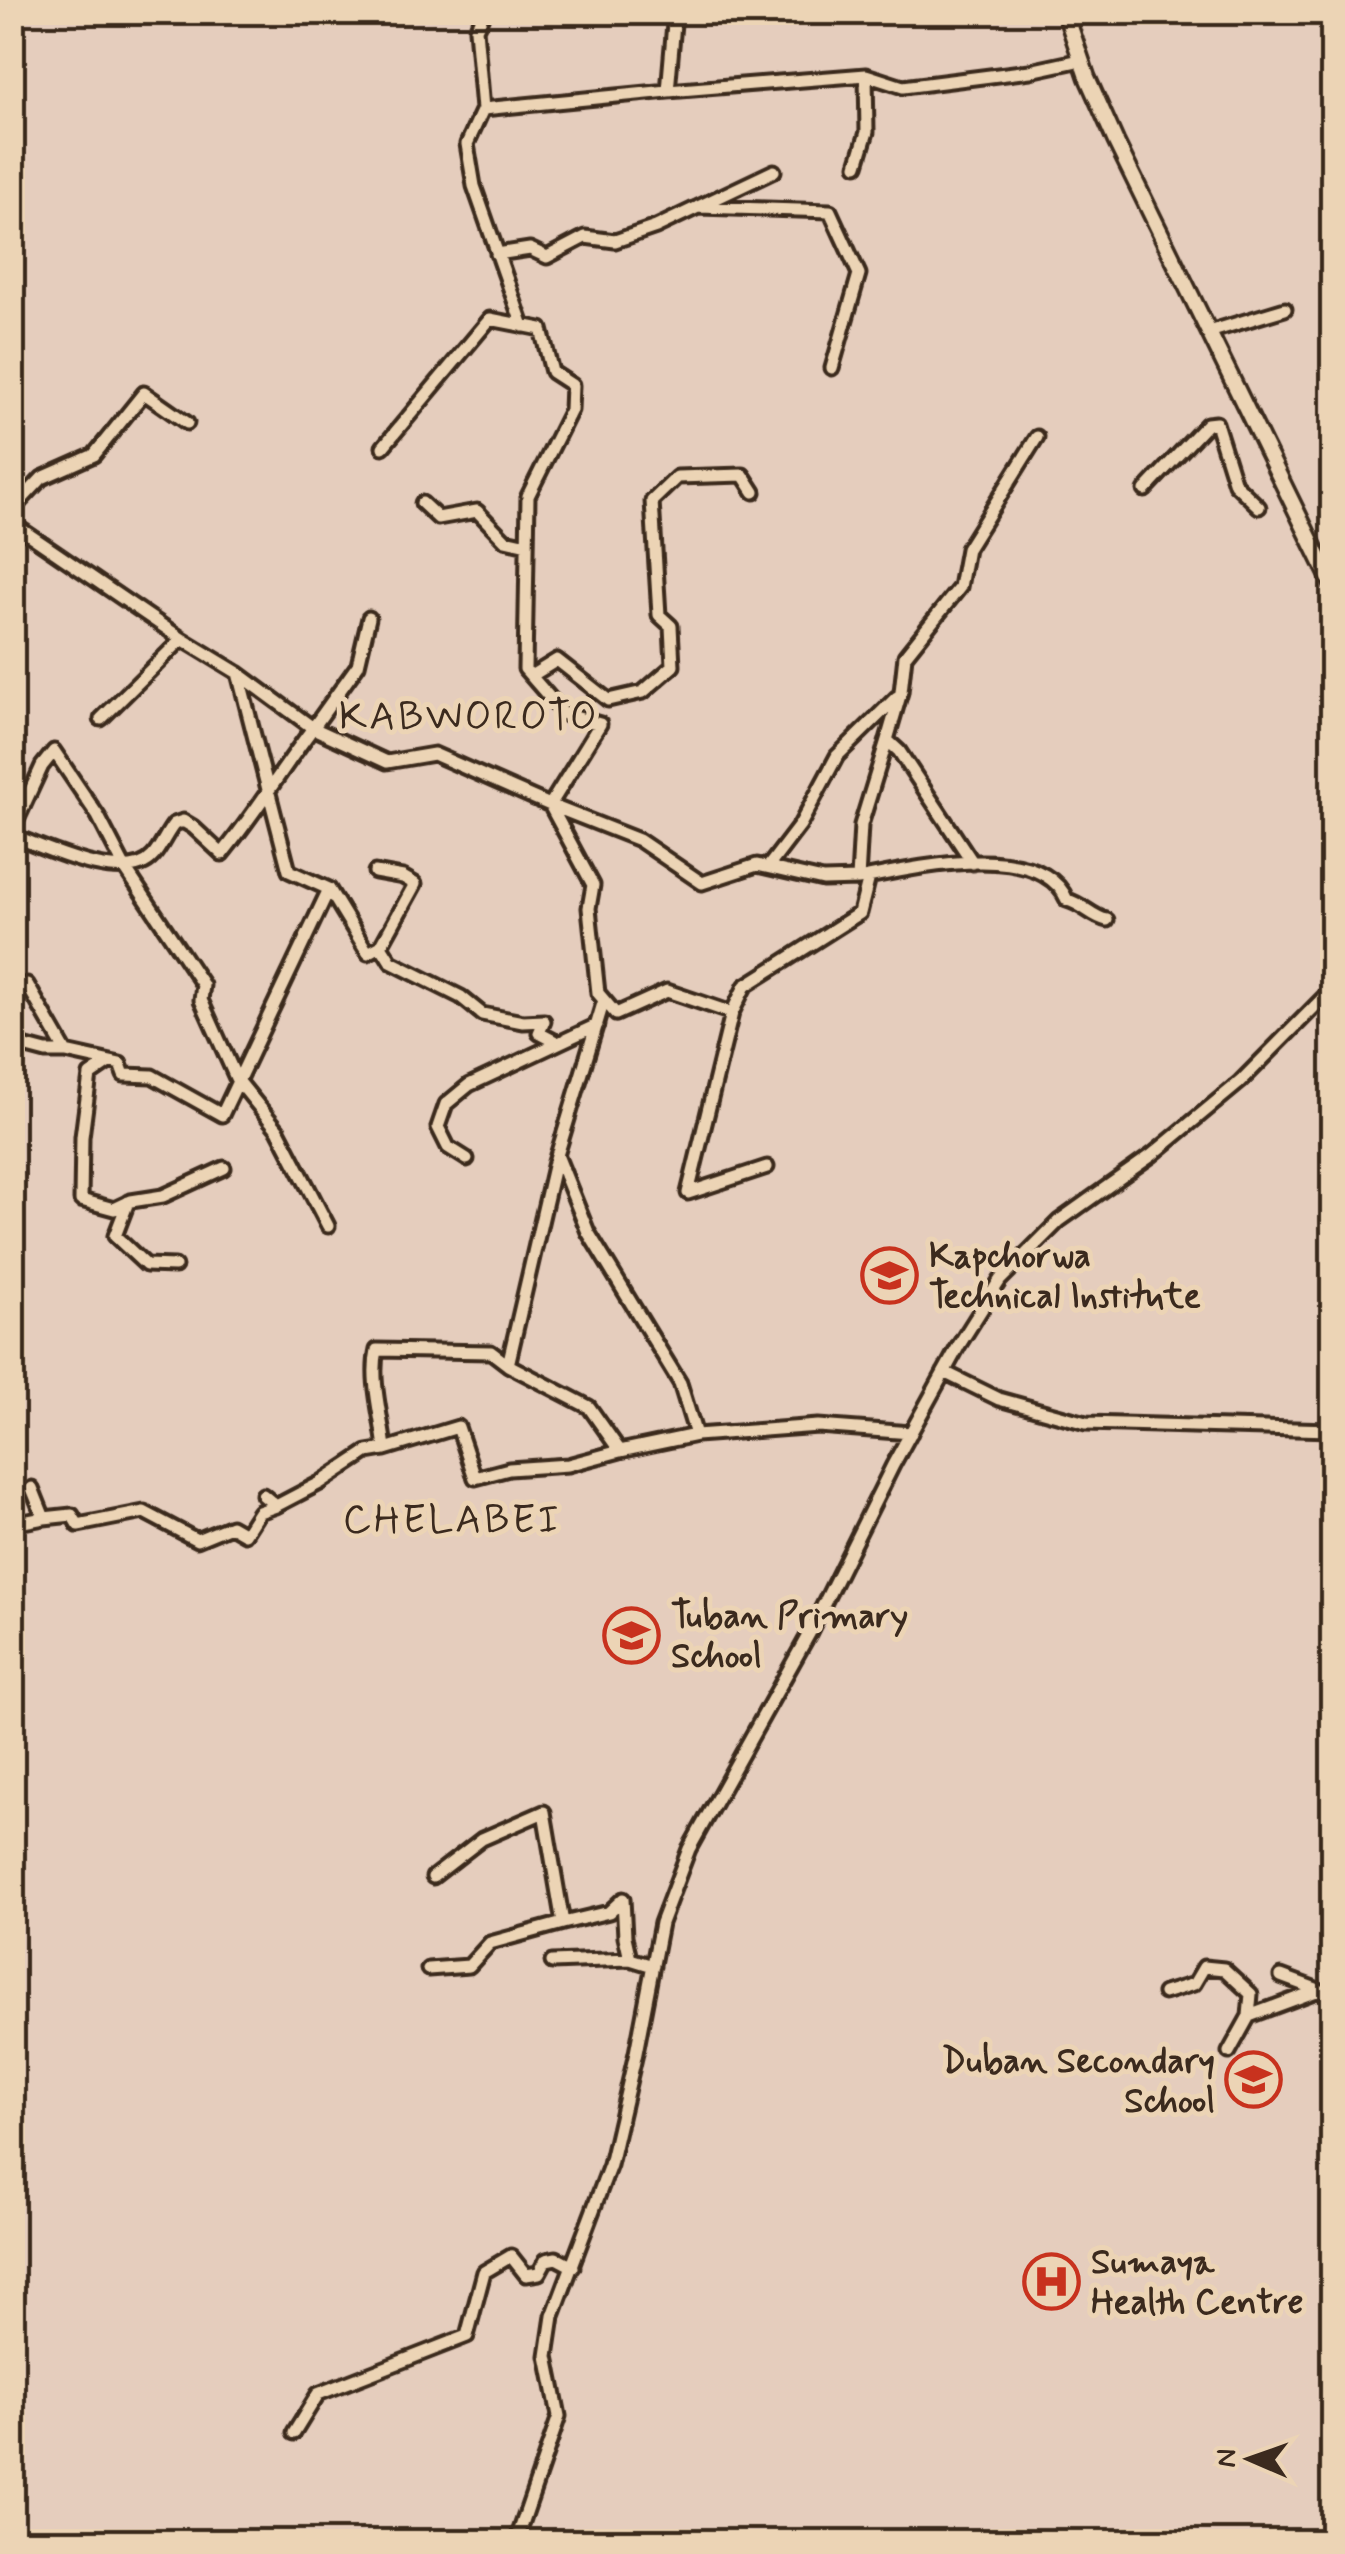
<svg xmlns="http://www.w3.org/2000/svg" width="1345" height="2554" viewBox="0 0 1345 2554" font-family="Mynerve,sans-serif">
<rect width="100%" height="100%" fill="#e5cdbd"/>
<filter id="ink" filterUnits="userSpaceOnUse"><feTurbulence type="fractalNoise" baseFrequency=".01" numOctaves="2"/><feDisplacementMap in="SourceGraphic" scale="20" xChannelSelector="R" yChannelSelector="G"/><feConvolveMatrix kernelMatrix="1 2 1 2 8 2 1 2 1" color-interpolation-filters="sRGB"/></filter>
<g filter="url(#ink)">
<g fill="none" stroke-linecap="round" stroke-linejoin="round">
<path stroke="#60898b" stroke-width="4" d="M1321,2542L1332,2537"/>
<defs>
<path id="minor" d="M484,12L476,29L483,109L467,144L474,186L523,326
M668,91L866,75L903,87L1030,71L1081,60
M483,109L668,91L675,12
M857,165L867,132L866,75
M698,207L830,211L859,274L832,368
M497,254L530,249L547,257L585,237L615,241L656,227L774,171
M1209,332L1285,309
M1145,490L1207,424L1216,423L1235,484L1259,507
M422,503L438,518L477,511L505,540L527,545
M12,510L42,478L94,455L144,393L187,423
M12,523L182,639
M369,618L358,665L313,728L387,762L434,754L550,805L600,724L564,714L525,669L528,496L571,410L572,385L552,372L541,329L490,319L383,447
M238,673L289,871L329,889L368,953L381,946L415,884L403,877L375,872
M531,676L557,660L608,700L643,692L673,666L671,626L659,615L652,501L677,477L743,475L754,492
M887,740L901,692L905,656L960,587L967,549L1037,437
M12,831L42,766L54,751L98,816L125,868L203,985L201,1000L236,1078L278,1130L328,1226
M12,835C43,847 126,887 153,856C161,847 166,834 174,824L183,821L193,827L222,854C255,814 281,770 313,728L238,673L182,639L101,719
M973,863L899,751L887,740L861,825L858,879C909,869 1040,837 1067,900C1083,904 1092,917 1107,920
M768,867L800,825L837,756L897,697
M858,879L823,880L757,865L702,883L639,840L550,805L593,885L589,908L598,993L616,1014L667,991L732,1013L745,986L860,913L869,877
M381,946L391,962L461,997L482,1014L523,1022L544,1021L539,1033L558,1043
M27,984L66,1052L120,1064L124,1075L152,1076L222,1115L329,889
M732,1013L688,1193L767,1167
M12,1043L46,1052H66
M109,1062L90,1075L82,1137L81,1200L114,1209L131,1201L163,1196L224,1168
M557,1155L588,1232L680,1383L696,1435L620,1451L589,1407L508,1365L491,1352L377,1350C370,1380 382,1418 385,1449L458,1427L475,1478L509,1469L568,1465L620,1451
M467,1159L448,1147L438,1127L446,1104L469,1085L597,1025
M128,1202L115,1236L146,1265L175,1266
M508,1365L555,1162L604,1000
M944,1372L999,1399L1086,1423L1332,1430
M696,1435L818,1426L911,1433
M32,1488L44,1518L72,1515L78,1525L144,1512L197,1540L231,1526L245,1534L259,1512L276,1506
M263,1495L276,1506L320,1483L367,1452L385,1449
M12,1520L18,1523L44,1518
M433,1877L482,1839L544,1812L563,1923L609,1912L623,1899L625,1937L630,1959L653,1966
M552,1962L630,1959
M428,1969L469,1966L490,1943L563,1923
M1281,1976L1332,1995
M1164,1993L1194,1984L1204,1967L1224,1969L1251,1994L1249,2016
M1229,2052L1249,2016L1319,1990
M294,2433L318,2394L467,2336L484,2272L511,2256L526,2275L539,2273L546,2260L556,2258L573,2267
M516,2542L559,2416L547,2356L553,2316L610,2165L636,2053L661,1923L689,1849L810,1632L893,1465L959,1345L1000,1280L1059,1221L1152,1155L1240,1082L1332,989"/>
<path id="major" d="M1065,12L1087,77L1116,142L1332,584"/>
</defs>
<use href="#minor" stroke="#3b2a1e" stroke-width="19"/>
<use href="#major" stroke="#3b2a1e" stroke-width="21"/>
<use href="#minor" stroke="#ecd4b5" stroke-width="11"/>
<use href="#major" stroke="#ecd4b5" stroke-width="14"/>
</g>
</g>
<defs>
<symbol id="university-ring" viewBox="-11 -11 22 22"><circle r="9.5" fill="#ecd4b5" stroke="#c8321e" stroke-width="1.5"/><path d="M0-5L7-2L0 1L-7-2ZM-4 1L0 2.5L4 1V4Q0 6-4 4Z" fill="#c8321e"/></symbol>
<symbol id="school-ring" viewBox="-11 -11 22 22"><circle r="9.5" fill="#ecd4b5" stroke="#c8321e" stroke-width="1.5"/><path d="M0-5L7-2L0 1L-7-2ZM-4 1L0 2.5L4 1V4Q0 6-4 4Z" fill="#c8321e"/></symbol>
<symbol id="hospital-ring" viewBox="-11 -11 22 22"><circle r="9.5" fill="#ecd4b5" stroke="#c8321e" stroke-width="1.5"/><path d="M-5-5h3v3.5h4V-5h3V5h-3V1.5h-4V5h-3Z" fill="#c8321e"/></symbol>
</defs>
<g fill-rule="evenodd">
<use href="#university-ring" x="858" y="1244" width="63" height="63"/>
<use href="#school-ring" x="600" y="1604" width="63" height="63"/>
<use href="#school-ring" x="1222" y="2048" width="63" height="63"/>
<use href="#hospital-ring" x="1020" y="2250" width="63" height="63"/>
</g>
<g text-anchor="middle" stroke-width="10" stroke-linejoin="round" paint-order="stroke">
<g font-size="35" font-weight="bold" fill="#3b2a1e" stroke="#ecd4b5" text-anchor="start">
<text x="929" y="1267">Kapchorwa<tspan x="929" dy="40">Technical Institute</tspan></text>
<text x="671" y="1627">Tuban Primary<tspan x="671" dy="40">School</tspan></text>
<text x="1215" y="2072" text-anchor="end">Duban Secondary<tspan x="1215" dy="40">School</tspan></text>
<text x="1091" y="2273">Sumaya<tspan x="1091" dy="40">Health Centre</tspan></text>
</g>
<g font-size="40" letter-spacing="2.5" fill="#3b2a1e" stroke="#ecd4b5">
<text x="469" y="729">KABWOROTO</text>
<text x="452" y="1532">CHELABEI</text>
</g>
</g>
<rect width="1345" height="2554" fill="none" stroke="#ecd4b5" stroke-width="50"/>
<rect x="25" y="25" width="1295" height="2504" fill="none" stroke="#3b2a1e" stroke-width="4" filter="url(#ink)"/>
<g transform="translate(1250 2459) rotate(272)" stroke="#ecd4b5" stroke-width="8" paint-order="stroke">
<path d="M0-8L18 38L0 25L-18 38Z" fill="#3b2a1e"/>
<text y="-15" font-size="28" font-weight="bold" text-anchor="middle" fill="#3b2a1e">N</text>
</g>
</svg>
